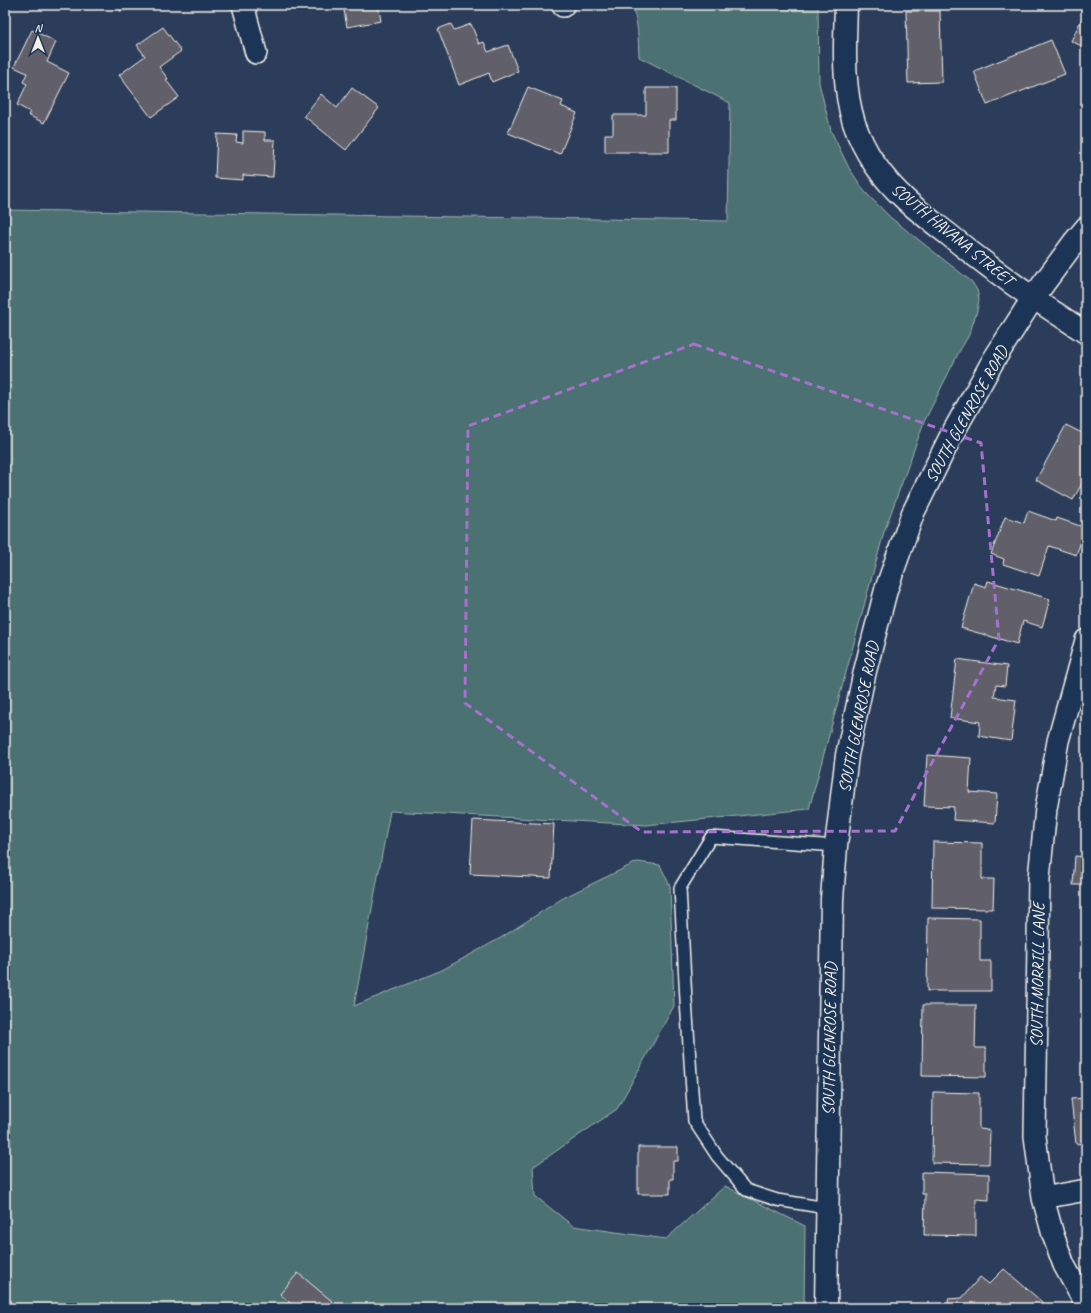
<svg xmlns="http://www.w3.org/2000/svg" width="1091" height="1313" viewBox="0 0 1091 1313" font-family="Caveat,sans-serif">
<rect width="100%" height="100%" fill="#2b3d5b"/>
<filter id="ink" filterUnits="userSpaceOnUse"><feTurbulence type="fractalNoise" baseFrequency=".025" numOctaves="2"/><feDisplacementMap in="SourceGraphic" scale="8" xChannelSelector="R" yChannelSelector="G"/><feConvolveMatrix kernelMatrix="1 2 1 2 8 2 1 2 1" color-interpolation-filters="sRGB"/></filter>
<g filter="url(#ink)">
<path fill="#4b7173" stroke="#a0b1ae" d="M631,5H818L819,83L831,131L849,168L865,192L891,218L972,282L977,290L979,299L977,311L969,335L959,352L924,422L884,532L809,809L646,825L390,811L354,1006L442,970L499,939L563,898L637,862L660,865L670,886L674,1006L617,1109L533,1167L535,1196L573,1226L666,1239L725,1186L805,1226L804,1308H5V210L728,221L730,103L639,57C638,39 639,22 631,5Z"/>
<path fill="#615f6b" stroke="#f4f1e8" d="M118,5H150L120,11Z
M343,5H378L381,21L347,27Z
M1086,10V48L1071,41Z
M906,11H940L942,82L908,83Z
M451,24L454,30L471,24L479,44L484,42L488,52L508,45L518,71L492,82L489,73L459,85L438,29Z
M163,27L181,51L159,67L168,79L166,80L179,97L151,117L119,75L145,56L137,45Z
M32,30L56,42L47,62L69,73L44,123L28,115L30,112L17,105L27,84L23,82L27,73L14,67Z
M1051,40L1065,74L987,105L974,71Z
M528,87L563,101L561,106L577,113L560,154L508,133Z
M352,88L379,108L346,150L304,116L321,94L337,108Z
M646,88H676V120H669V152H605V134H613V115H646Z
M243,131L265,132V140H275L273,177L243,175V180L215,178L217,134L237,135L236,142L243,143Z
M1066,425L1086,435V476L1073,500L1036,480Z
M1028,511L1056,521L1057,518L1086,528L1076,555L1049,546L1039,576L1003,564L1004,559L991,554L1005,517L1024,523Z
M988,581L1050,599L1042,627L1023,621L1017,644L961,628L974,583L986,587Z
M957,659L1007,666L1005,686L996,685L994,697L1016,700L1011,741L979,736L980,722L950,718Z
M927,755L971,758L969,792L997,794L995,823L953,820L954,807L924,806Z
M473,820L554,824L551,878L470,874Z
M933,842L982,843V879H994L993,909L932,908Z
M1075,856L1086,857V885H1073Z
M928,918L980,919V961H991V991H927Z
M923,1005H976L975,1048H986V1077L922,1076Z
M933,1092L979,1093V1129L990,1130L989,1164L932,1163Z
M1086,1098V1143L1076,1144L1071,1099Z
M638,1147H678V1161H673V1179H670V1194H638Z
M922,1172L989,1174V1200L976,1199V1236L924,1235L925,1194H922Z
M1004,1269L1049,1308H949L948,1299L962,1298L980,1277L989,1284Z
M298,1273L333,1302L328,1308H296L280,1294Z"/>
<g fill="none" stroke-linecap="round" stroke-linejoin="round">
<defs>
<path id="lane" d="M827,1208L777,1200L746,1190L717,1156L694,1121L686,1000L680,888L711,837L836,846"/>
<path id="street" d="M243,5L256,53
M563,6V5
M1033,298L1086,333
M1086,640L1058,741L1046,809L1039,878L1035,1136L1043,1198L1053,1235L1064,1265L1086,1305
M1043,1198L1086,1190"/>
<path id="secondary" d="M846,5C845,44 842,85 854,123C864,152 883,179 906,200C919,212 934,223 948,234C976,257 1004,278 1033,298
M826,1308L832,899L836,846L847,755L865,671L886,590L913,513L950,438L993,361L1033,298L1075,241L1086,228"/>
</defs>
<use href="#lane" stroke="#f4f1e8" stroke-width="14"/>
<use href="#street" stroke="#f4f1e8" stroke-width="24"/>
<use href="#secondary" stroke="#f4f1e8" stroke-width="25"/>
<use href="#lane" stroke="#1d3557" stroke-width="11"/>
<use href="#street" stroke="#1d3557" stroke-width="21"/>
<use href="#secondary" stroke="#1d3557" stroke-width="22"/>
</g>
</g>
<path fill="none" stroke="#a571cd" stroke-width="3" stroke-dasharray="8 5" stroke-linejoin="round" d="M694,344L981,443L999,639L895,831L642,832L465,703L468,426Z"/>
<g text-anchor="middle" stroke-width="3" stroke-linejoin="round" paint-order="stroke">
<g font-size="17" fill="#f4f1e8" stroke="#1d3557">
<text transform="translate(953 234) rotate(39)" y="6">SOUTH HAVANA STREET</text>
<text transform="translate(966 414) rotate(-61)" y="6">SOUTH GLENROSE ROAD</text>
<text transform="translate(858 717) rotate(-79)" y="6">SOUTH GLENROSE ROAD</text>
<text transform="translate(1037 975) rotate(-89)" y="6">SOUTH MORRILL LANE</text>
<text transform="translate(829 1039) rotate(-89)" y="6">SOUTH GLENROSE ROAD</text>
</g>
</g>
<rect width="1091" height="1313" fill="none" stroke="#1d3557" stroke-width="20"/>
<rect x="10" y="10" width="1071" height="1293" fill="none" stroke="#f4f1e8" stroke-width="1.5" filter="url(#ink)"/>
<g transform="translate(38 38)" stroke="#1d3557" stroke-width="3" paint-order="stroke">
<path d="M0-3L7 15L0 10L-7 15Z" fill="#f4f1e8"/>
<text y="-6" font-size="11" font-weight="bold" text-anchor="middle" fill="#f4f1e8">N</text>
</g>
</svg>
